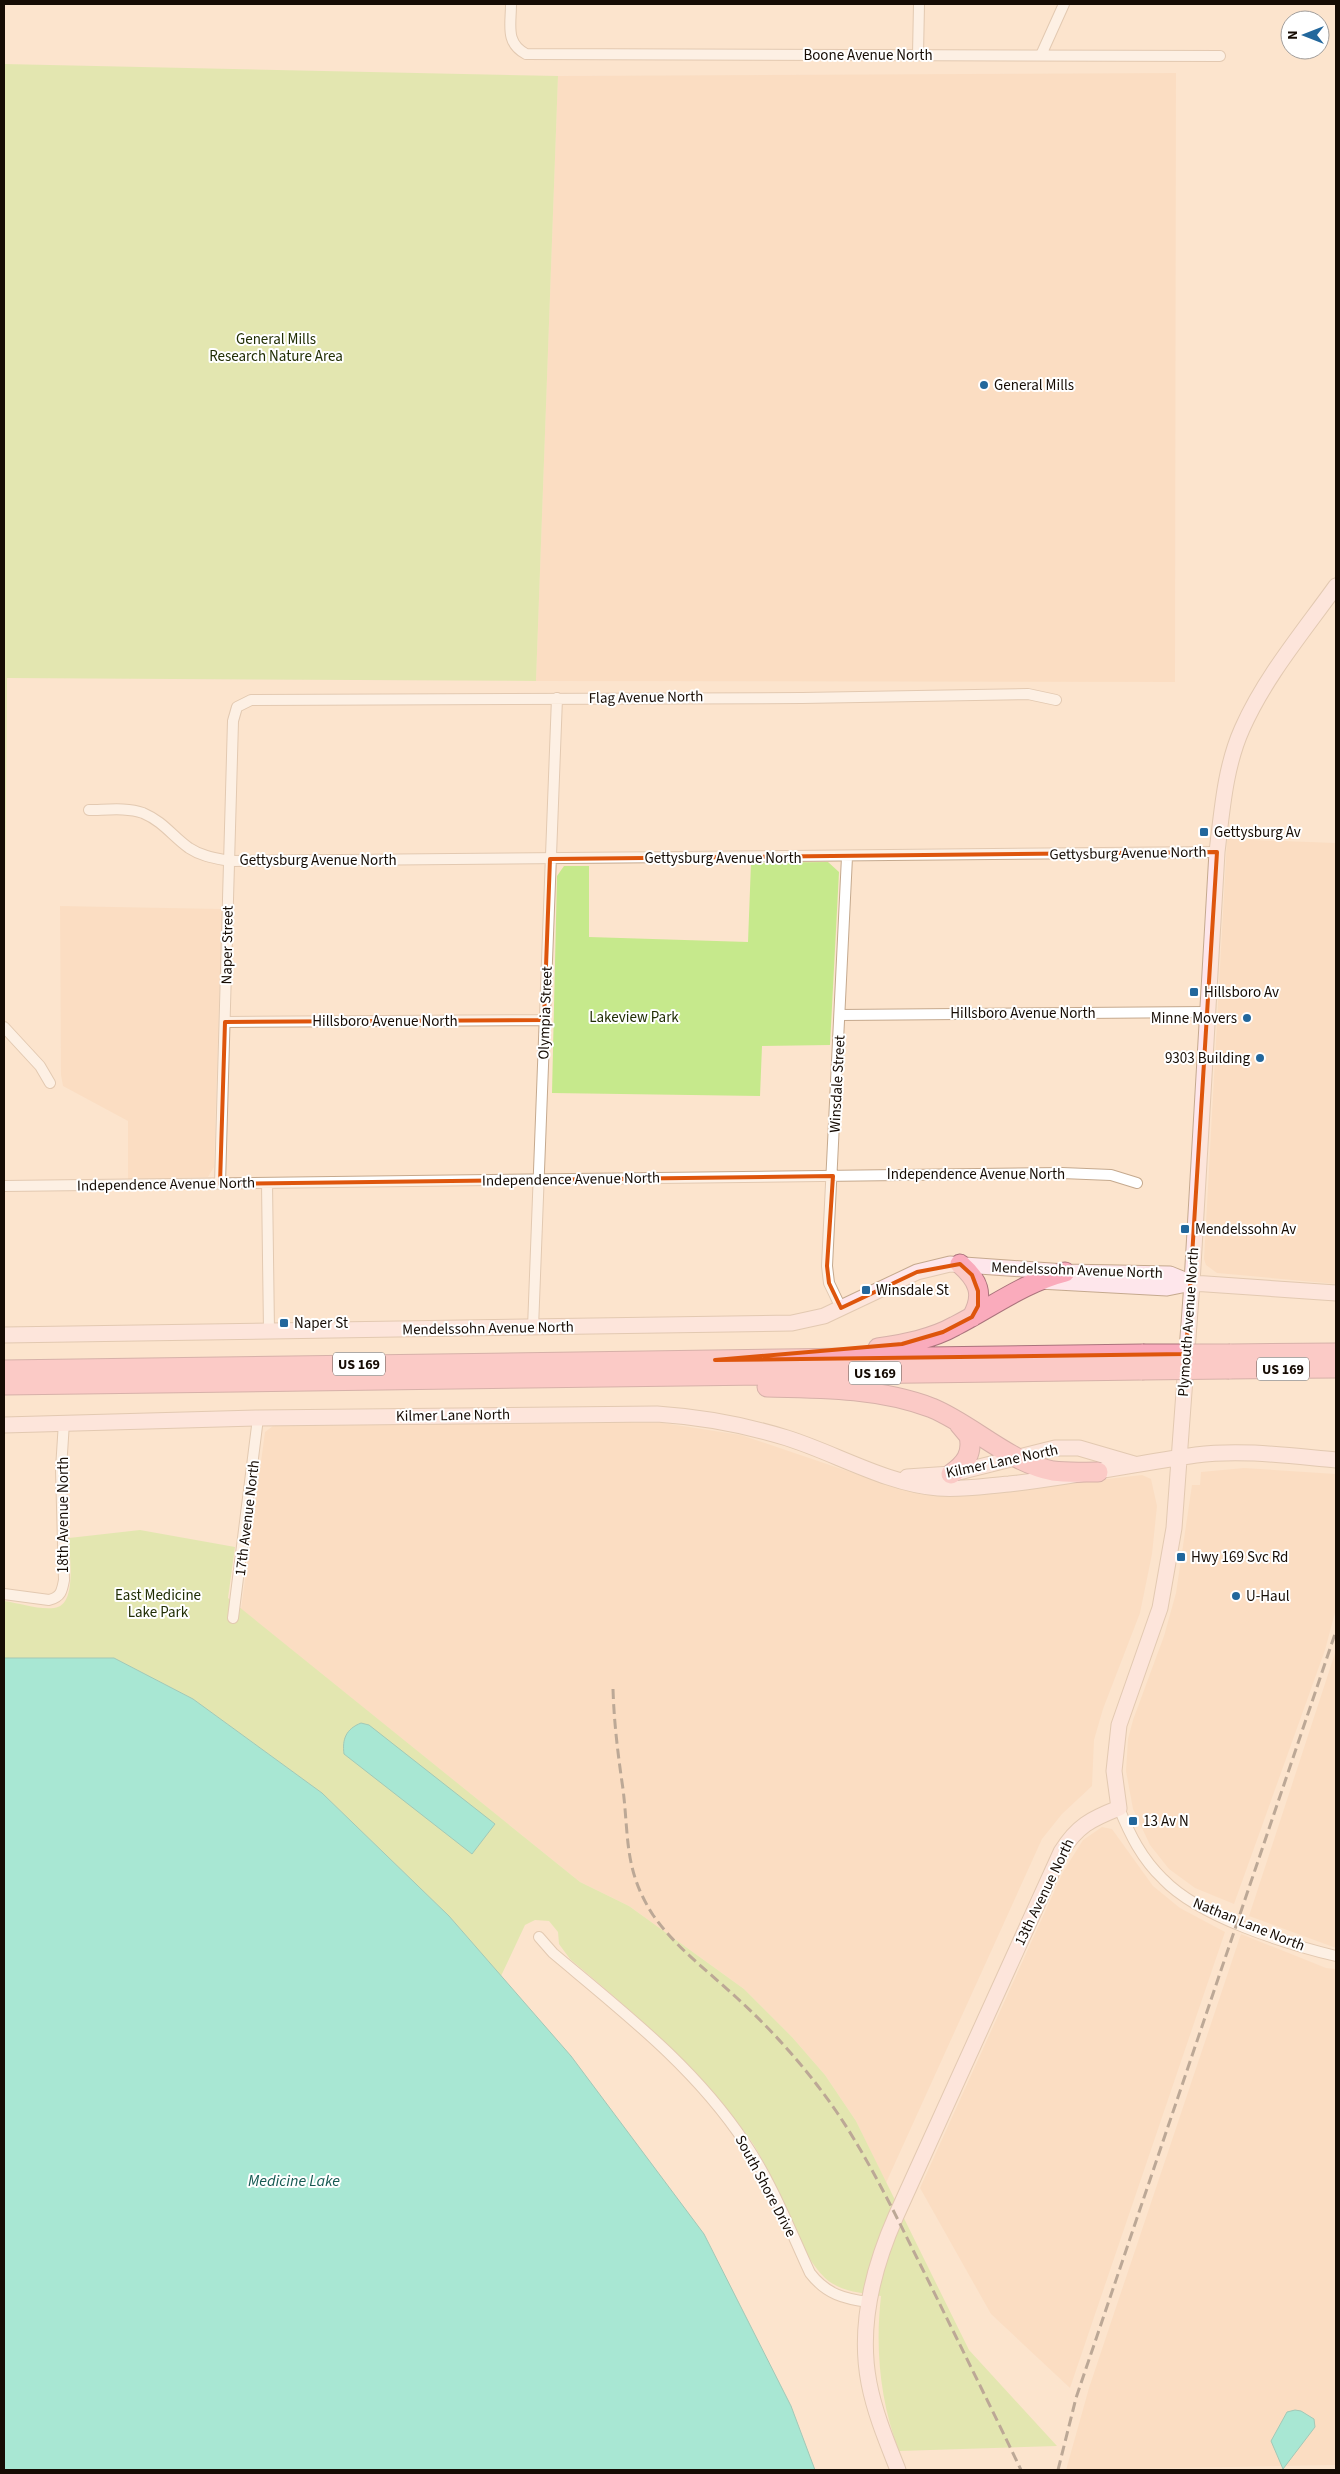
<svg xmlns="http://www.w3.org/2000/svg" width="1340" height="2474" viewBox="0 0 1340 2474" font-family="'Source Sans 3',sans-serif">
<rect width="100%" height="100%" fill="#fce4cd"/>
<path fill="#fad6b4" d="M1176,73L1175,682L536,681L558,76Z
M1227,839L1336,843V1284L1217,1273L1206,1265L1204,1259Z
M60,906L222,909L214,1167L208,1177L128,1179V1121L63,1086L61,1075Z
M607,1422L663,1423L741,1435L877,1481L935,1495L975,1494L1142,1475L1151,1479L1157,1506L1152,1554L1140,1613L1103,1709L1094,1740L1092,1786L1062,1814L1042,1839L886,2183L856,2121L825,2075L792,2037L744,1989L629,1906L580,1882L241,1609L265,1432L273,1426Z
M1244,1468L1336,1474V1609L1325,1650L1234,1904L1195,1888L1169,1869L1150,1845L1133,1809L1126,1771L1128,1739L1133,1720L1164,1636L1176,1593L1192,1485H1200L1201,1472Z
M1336,1650V1948L1249,1916Z
M1102,1827L1112,1829L1153,1886L1180,1908L1225,1932L1070,2388L991,2314L920,2188L1063,1872L1083,1840Z
M1241,1934L1326,1968L1336,1969V2465L1066,2470L1089,2388Z"/>
<path fill="#c6e98c" d="M4,64L558,76L536,681L7,678L5,908Z
M828,862L839,872L830,1045L762,1046L760,1096L552,1093L557,876L564,866H589V937L748,942L751,863Z
M140,1530L235,1547L228,1598L580,1882L629,1906L744,1989L792,2037L825,2075L856,2121L969,2350L1057,2446L899,2451C880,2401 875,2349 881,2296C862,2293 840,2292 825,2278C791,2244 778,2178 749,2138C699,2068 635,2014 570,1959L559,1944L558,1932L549,1921L535,1920L525,1925L501,1976L449,1916L322,1793L193,1699L114,1658H4V1601C19,1603 39,1610 54,1608C78,1606 69,1555 69,1538Z"/>
<path fill="#43eada" stroke="#36a79a" d="M4,1658H114L193,1699L322,1793L449,1916L571,2056L704,2234L791,2406L815,2470H4Z
M361,1723L369,1725L495,1824L472,1854L344,1754C342,1739 346,1729 361,1723Z
M1295,2410L1301,2411L1314,2419L1315,2427L1283,2469L1271,2441L1287,2412Z"/>
<g fill="none" stroke-linecap="round" stroke-linejoin="round">
<defs>
<path id="street" d="M511,4C511,25 505,43 526,54L1220,56
M918,55L919,4
M1041,55L1064,4
M89,810C105,810 127,807 143,813C164,822 172,836 189,848C201,856 214,858 229,861L1217,852
M840,1015L1207,1012
M225,1022L544,1020
M4,1027L40,1066L50,1083
M267,1183L269,1331
M220,1184L233,721L237,707L251,700L802,698L1028,694L1056,700
M4,1186L1062,1173L1111,1175L1137,1183
M841,1308L829,1283L827,1266L847,857
M533,1328L557,698
M4,1594L49,1600C61,1597 62,1591 64,1580L61,1469L64,1422
M233,1618L258,1418
M1119,1808C1130,1835 1142,1859 1163,1879C1199,1917 1286,1944 1336,1956
M539,1937L553,1953C622,2011 695,2067 745,2143C772,2183 790,2230 810,2273C826,2294 844,2299 869,2302"/>
<path id="secondary" d="M1039,1281L1167,1288L1192,1283L1336,1293
M4,1335L792,1323L824,1316L917,1272L950,1264L1065,1272L1170,1274L1192,1283
M4,1425L258,1418L657,1414C701,1417 745,1425 787,1438C835,1453 887,1484 938,1488C962,1490 985,1486 1009,1484C1072,1477 1134,1464 1196,1455C1242,1449 1291,1456 1336,1460
M907,1477L951,1474L1055,1448H1079L1134,1464
M898,2470C887,2442 875,2414 869,2383C858,2326 873,2268 896,2216L1061,1852C1077,1826 1091,1819 1119,1808L1114,1771L1119,1725L1160,1608L1174,1528L1192,1283L1217,852C1222,811 1225,767 1242,729C1265,677 1303,632 1336,586"/>
<path id="highway" d="M960,1264C978,1280 985,1294 972,1317
M878,1348C904,1344 932,1339 955,1326C992,1307 1025,1282 1065,1272
M1230,1354L1336,1353
M1229,1369L1336,1368
M4,1370L1143,1354
M4,1385L1142,1370
M767,1387C821,1388 880,1388 932,1408C973,1425 1008,1462 1053,1471C1068,1473 1083,1472 1098,1472
M951,1474C965,1464 973,1454 969,1436L959,1424"/>
</defs>
<use href="#street" stroke="#c5a98e" stroke-width="12"/>
<use href="#secondary" stroke="#c5a98e" stroke-width="17"/>
<use href="#highway" stroke="#aa737c" stroke-width="21"/>
<use href="#street" stroke="#fff" stroke-width="10"/>
<use href="#secondary" stroke="#fee6eb" stroke-width="15"/>
<use href="#highway" stroke="#faabbc" stroke-width="19"/>
<path stroke="#6f6052" stroke-width="3" stroke-dasharray="10 5" stroke-linecap="butt" d="M613,1689C614,1723 618,1755 623,1789C629,1838 624,1870 653,1915C675,1947 709,1972 737,1998C774,2032 807,2069 836,2111C870,2161 896,2216 923,2270C956,2337 989,2403 1021,2470
M1058,2470L1076,2398L1336,1631"/>
<defs>
<path id="highway-bridge" d="M1143,1354H1230
M1142,1370L1229,1369"/>
</defs>
<use href="#highway-bridge" stroke="#aa737c" stroke-width="21" stroke-linecap="butt"/>
<use href="#highway-bridge" stroke="#faabbc" stroke-width="19"/>
</g>
<path d="M0 0H1340V2474H0ZM1217,852L1186,1354L715,1360L902,1344L943,1332L972,1317L978,1306V1291L972,1275L960,1264L917,1272L841,1308L829,1283L827,1266L833,1176L220,1184L225,1022L544,1020L550,859Z" fill="#fce4cd" fill-opacity=".55" fill-rule="evenodd"/>
<path fill="none" stroke="#de550c" stroke-width="4" stroke-linejoin="round" d="M1217,852L1186,1354L715,1360L902,1344L943,1332L972,1317L978,1306V1291L972,1275L960,1264L917,1272L841,1308L829,1283L827,1266L833,1176L220,1184L225,1022L544,1020L550,859Z"/>
<g fill="#22679c" stroke="#fff" stroke-width="2">
<circle cx="984" cy="385" r="5"/>
<rect x="1199" y="827" width="10" height="10" rx="2.5"/>
<rect x="1189" y="987" width="10" height="10" rx="2.5"/>
<circle cx="1247" cy="1018" r="5"/>
<circle cx="1260" cy="1058" r="5"/>
<rect x="1180" y="1224" width="10" height="10" rx="2.5"/>
<rect x="861" y="1285" width="10" height="10" rx="2.5"/>
<rect x="279" y="1318" width="10" height="10" rx="2.5"/>
<rect x="1176" y="1552" width="10" height="10" rx="2.5"/>
<circle cx="1236" cy="1596" r="5"/>
<rect x="1128" y="1816" width="10" height="10" rx="2.5"/>
</g>
<g text-anchor="middle" stroke-width="4" stroke-linejoin="round" paint-order="stroke">
<g fill="#fff" stroke="#5c554f" stroke-width="1">
<rect x="333" y="1352.5" width="52" height="23" rx="4"/>
<rect x="1257" y="1357.5" width="52" height="23" rx="4"/>
<rect x="849" y="1361.5" width="52" height="23" rx="4"/>
</g>
<g font-size="14" font-weight="bold" fill="#160c04">
<text x="359" y="1369">US 169</text>
<text x="1283" y="1374">US 169</text>
<text x="875" y="1378">US 169</text>
</g>
<g font-size="15" fill="#160c04" stroke="#fff">
<text x="868" y="60">Boone Avenue North</text>
<text transform="translate(646 697) rotate(-1)" y="5">Flag Avenue North</text>
<text transform="translate(1128 853) rotate(-1)" y="5">Gettysburg Avenue North</text>
<text x="723" y="863">Gettysburg Avenue North</text>
<text x="318" y="865">Gettysburg Avenue North</text>
<text transform="translate(227 945) rotate(-89)" y="5">Naper Street</text>
<text transform="translate(545 1013) rotate(-88)" y="5">Olympia Street</text>
<text x="1023" y="1018">Hillsboro Avenue North</text>
<text x="385" y="1026">Hillsboro Avenue North</text>
<text transform="translate(837 1084) rotate(-87)" y="5">Winsdale Street</text>
<text x="976" y="1179">Independence Avenue North</text>
<text transform="translate(571 1179) rotate(-1)" y="5">Independence Avenue North</text>
<text transform="translate(166 1184) rotate(-1)" y="5">Independence Avenue North</text>
<text transform="translate(1077 1270) rotate(2)" y="5">Mendelssohn Avenue North</text>
<text transform="translate(1188 1322) rotate(-86)" y="5">Plymouth Avenue North</text>
<text transform="translate(488 1328) rotate(-1)" y="5">Mendelssohn Avenue North</text>
<text transform="translate(453 1415) rotate(-1)" y="5">Kilmer Lane North</text>
<text transform="translate(1002 1461) rotate(-12)" y="5">Kilmer Lane North</text>
<text transform="translate(63 1515) rotate(-90)" y="5">18th Avenue North</text>
<text transform="translate(247 1518) rotate(-83)" y="5">17th Avenue North</text>
<text transform="translate(1044 1892) rotate(-64)" y="5">13th Avenue North</text>
<text transform="translate(1249 1924) rotate(22)" y="5">Nathan Lane North</text>
<text transform="translate(766 2186) rotate(62)" y="5">South Shore Drive</text>
</g>
<g font-size="15" fill="#212e04" stroke="#fff">
<text x="276" y="344">General Mills<tspan x="276" dy="17">Research Nature Area</tspan></text>
<text x="634" y="1022">Lakeview Park</text>
<text x="158" y="1600">East Medicine<tspan x="158" dy="17">Lake Park</tspan></text>
</g>
<g font-size="15" fill="#160c04" stroke="#fff" text-anchor="start">
<text x="994" y="390">General Mills</text>
<text x="1214" y="837">Gettysburg Av</text>
<text x="1204" y="997">Hillsboro Av</text>
<text x="1237" y="1023" text-anchor="end">Minne Movers</text>
<text x="1250" y="1063" text-anchor="end">9303 Building</text>
<text x="1195" y="1234">Mendelssohn Av</text>
<text x="876" y="1295">Winsdale St</text>
<text x="294" y="1328">Naper St</text>
<text x="1191" y="1562">Hwy 169 Svc Rd</text>
<text x="1246" y="1601">U-Haul</text>
<text x="1143" y="1826">13 Av N</text>
</g>
<g font-size="16" font-style="italic" fill="#175a53" stroke="#fff">
<text x="294" y="2186">Medicine Lake</text>
</g>
</g>
<rect width="1340" height="2474" fill="none" stroke="#160c04" stroke-width="10"/>
<g transform="translate(1305 35) rotate(270)"><circle r="24" fill="#ffffff" stroke="#a29e9b"/>
<path d="M0-4L9 19L0 12L-9 19Z" fill="#22679c"/>
<text y="-8" font-size="14" font-weight="bold" text-anchor="middle" fill="#160c04">N</text>
</g>
</svg>
